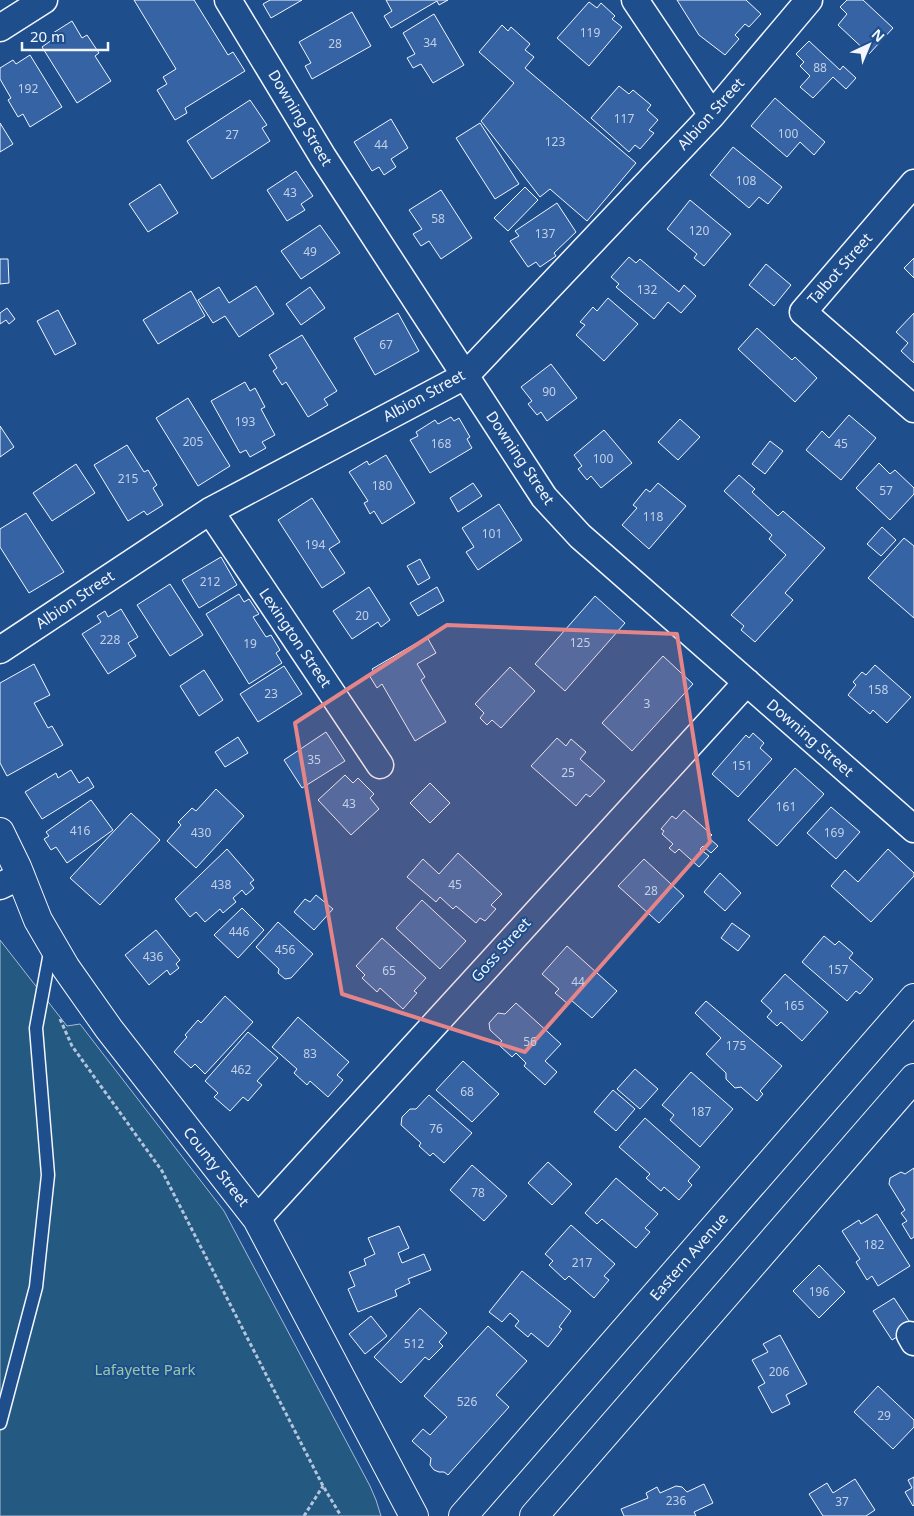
<svg xmlns="http://www.w3.org/2000/svg" width="914" height="1516" viewBox="0 0 914 1516" font-family="'Noto Sans',sans-serif">
<rect width="100%" height="100%" fill="#1f4e8c"/>
<path fill="#245a82" stroke="#a8bbd7" d="M0,940L67,1026L80,1024L224,1211L370,1486L376,1500L381,1516H0Z"/>
<path fill="#3563a3" stroke="#f2f6ff" d="M134,0H194L228,55L233,52L245,71L185,108L187,113L175,120L157,90L167,84L163,77L176,69Z
M270,0H269H302L271,18L263,4Z
M386,0H448L439,5L437,1L391,28L384,16L392,11Z
M677,0H746L761,14L749,27L745,24L735,35L739,39L725,55L699,35Z
M847,0H863L893,28L869,54L838,25L847,14L840,7Z
M589,2L597,8L601,3L615,16L612,19L622,27L589,66L557,38Z
M352,12L371,46L312,79L305,66L311,63L299,42Z
M434,14L464,65L433,83L421,64L413,68L407,58L415,54L403,33Z
M72,21L82,38L87,35L99,53L95,56L111,81L77,103L42,47L56,37L53,33Z
M502,25L508,31L511,27L530,44L525,50L534,57L525,68L636,163L587,221L550,189L540,197L481,121L514,83L479,52Z
M809,41L840,70L843,66L856,78L846,89L833,77L813,98L800,87L810,76L800,66L804,62L796,54Z
M30,55L62,107L30,127L23,114L18,117L8,100L11,98L0,79V68L13,60L16,64Z
M619,86L629,94L633,90L651,105L647,110L658,120L649,130L654,133L640,149L635,145L629,152L591,118Z
M775,98L825,142L814,155L800,142L787,157L751,126Z
M250,100L267,125L262,128L270,141L212,179L187,141Z
M391,119L408,148L391,159L396,167L384,175L379,167L372,171L354,142Z
M0,123L13,144L0,152Z
M480,123L519,184L495,199L456,138Z
M733,147L782,187L768,204L759,197L749,208L710,175Z
M296,171L313,196L301,204L305,210L287,221L267,190Z
M160,184L178,213L148,232L129,204Z
M525,187L538,200L508,231L494,218Z
M441,190L472,238L441,259L429,241L421,246L413,234L422,229L409,210Z
M690,200L731,234L704,266L694,258L697,254L667,229Z
M557,203L576,232L554,253L556,256L540,267L536,262L528,267L510,241L519,236L515,231Z
M320,225L340,253L301,279L281,251Z
M629,257L636,263L640,259L679,292L684,285L696,296L681,313L668,302L654,319L616,287L619,284L611,277Z
M914,258V278L904,268Z
M0,259H8L9,283L0,284Z
M766,264L791,285L774,306L749,285Z
M256,286L274,314L239,337L225,316L213,323L198,300L219,287L229,303Z
M310,287L325,308L301,325L286,304Z
M191,291L205,316L158,344L143,320Z
M608,298L638,324L604,361L576,335L585,325L580,322L593,307L597,311Z
M7,308L15,319L9,324L6,320L0,324V313Z
M58,310L76,344L55,355L37,321Z
M398,313L419,351L375,375L354,338Z
M914,313V363L901,351L908,343L896,332Z
M757,328L792,360L795,357L817,378L795,402L738,349Z
M302,335L337,391L324,399L328,405L308,417L286,382L282,385L273,371L277,368L269,355Z
M551,364L577,398L547,421L541,412L537,415L528,404L532,401L521,387Z
M245,382L250,391L255,388L265,407L261,409L275,435L262,442L266,448L250,457L246,450L240,453L211,401Z
M188,398L230,466L198,486L156,418Z
M849,415L876,438L841,480L806,450L822,431L829,438Z
M451,417L454,421L459,418L470,437L467,439L472,448L430,473L410,440L418,436L416,432L435,420L438,424Z
M680,419L700,437L678,460L658,442Z
M0,426L14,447L0,457Z
M604,430L632,463L601,488L591,476L587,480L578,469L582,466L574,455Z
M770,441L783,451L765,474L752,464Z
M127,445L144,472L148,470L157,485L153,488L163,505L147,515L144,511L128,521L94,465Z
M386,455L415,503L382,524L374,511L370,514L364,503L368,501L349,472L367,461L369,465Z
M879,463L890,474L895,470L914,488V494L890,520L856,488Z
M76,464L95,493L52,521L33,493Z
M739,475L755,489L752,492L778,516L783,511L825,548L785,593L793,600L755,642L741,630L744,626L731,615L786,555L769,539L772,535L724,491Z
M473,483L482,496L458,512L450,498Z
M658,483L686,506L649,549L622,525L637,508L633,505L646,489L650,492Z
M312,498L340,542L329,549L345,573L322,588L278,520Z
M499,504L522,540L478,570L466,552L474,547L462,528Z
M26,513L64,572L29,593L0,547V529Z
M882,527L896,540L881,556L867,544Z
M904,538L914,546V618L868,578Z
M221,557L237,585L199,608L182,580Z
M420,559L430,578L418,585L407,566Z
M170,584L203,635L170,656L137,605Z
M369,587L390,620L381,627L378,622L352,639L333,611Z
M437,587L444,601L418,616L410,603Z
M239,594L244,602L249,599L259,614L253,617L266,637L271,635L280,650L276,653L282,663L249,684L206,614Z
M595,596L625,623L565,691L535,664Z
M121,609L138,637L128,643L136,656L108,674L82,634L101,622L97,616L105,611L108,617Z
M427,637L436,653L417,664L425,677L421,680L446,722L415,741L382,684L377,688L369,675L374,672L372,669Z
M663,656L693,684L632,751L602,723Z
M34,664L50,695L34,703L48,728L52,726L63,745L7,776L0,763V683Z
M875,665L911,697L887,723L873,710L870,714L848,695L856,685L853,682L862,672L866,675Z
M284,666L302,694L258,722L240,694Z
M510,667L535,691L501,728L492,720L487,725L480,718L484,713L475,704Z
M204,670L223,700L199,716L180,686Z
M326,732L345,761L302,788L284,760Z
M753,733L764,743L760,748L772,759L738,797L712,774L746,735L749,738Z
M238,737L248,753L225,767L215,752Z
M557,738L566,746L571,739L586,752L580,759L605,781L590,797L586,794L576,806L531,766Z
M795,768L824,794L777,846L748,820Z
M71,770L79,783L88,777L94,787L42,819L25,792L56,773L58,778Z
M345,775L353,783L358,778L374,794L370,798L379,809L351,835L318,800Z
M430,783L450,803L430,823L410,803Z
M216,789L244,816L196,868L167,841L181,825L178,822L192,808L196,811Z
M91,800L113,830L67,863L56,847L51,850L44,839L49,836L46,832Z
M831,807L860,832L836,859L807,833Z
M684,810L712,835L709,838L718,846L711,853L703,846L700,849L709,856L699,867L679,849L675,853L669,848L673,844L662,834L664,831L661,829L672,816L676,819Z
M131,813L160,840L100,905L70,878Z
M227,849L254,880L250,883L254,888L246,895L242,890L233,898L236,902L223,913L220,909L205,922L196,912L190,917L175,899Z
M888,849L914,873V876L871,922L831,886L845,870L858,882Z
M458,853L502,894L491,905L496,909L485,921L480,918L476,923L456,906L453,909L440,897L436,902L407,877L423,859L439,874Z
M644,859L684,896L659,923L618,886Z
M720,873L741,893L725,911L704,892Z
M316,895L333,909L314,930L294,912L305,899L310,902Z
M422,900L466,941L440,969L396,928Z
M242,908L264,930L238,958L214,935Z
M278,922L313,954L291,978L285,979L278,973L279,969L256,947Z
M732,923L750,936L738,951L721,938Z
M156,930L180,960L176,964L179,968L170,975L167,970L149,985L125,955Z
M824,936L835,945L839,941L853,953L849,958L873,979L860,994L856,991L847,1001L802,962Z
M382,938L426,978L414,991L417,993L403,1009L380,988L377,992L362,978L365,975L356,966Z
M567,946L617,991L592,1018L571,1000L568,1004L555,993L559,989L542,974Z
M785,974L828,1012L802,1041L781,1022L777,1026L767,1017L772,1011L761,1001Z
M225,996L253,1022L205,1074L195,1064L191,1068L174,1052L187,1037L185,1035L198,1020L201,1023Z
M706,1001L782,1066L760,1091L763,1094L757,1101L741,1087L735,1088L726,1079V1073L706,1054L721,1038L695,1013Z
M516,1003L561,1044L545,1061L557,1072L545,1085L524,1066L526,1063L516,1053L512,1057L498,1044L502,1041L490,1030L489,1023L498,1013L505,1014Z
M298,1017L349,1062L337,1075L343,1080L328,1097L310,1081L307,1085L294,1073L297,1069L272,1047Z
M248,1032L278,1058L257,1081L262,1085L248,1101L243,1097L230,1111L214,1097L218,1093L205,1081Z
M463,1061L499,1094L472,1122L436,1090Z
M635,1069L658,1089L640,1109L617,1089Z
M691,1072L733,1109L700,1147L670,1120L674,1115L662,1105Z
M613,1090L635,1109L616,1131L594,1112Z
M429,1095L472,1133L444,1163L433,1153L430,1156L419,1146L421,1143L401,1125L402,1117L410,1109H416Z
M645,1118L700,1167L688,1181L692,1185L679,1200L664,1187L661,1191L646,1178L650,1174L619,1147Z
M548,1162L572,1184L552,1205L528,1183Z
M472,1165L507,1196L484,1221L450,1190Z
M914,1168V1237L911,1239L902,1224L907,1221L901,1213L905,1210L889,1184L890,1178L901,1172L905,1174Z
M616,1178L658,1214L645,1228L650,1232L636,1248L602,1219L597,1224L585,1213Z
M877,1214L910,1266L878,1286L872,1276L867,1280L856,1262L860,1259L842,1231L859,1220L861,1224Z
M571,1225L615,1264L604,1276L609,1280L594,1298L569,1276L565,1280L549,1265L553,1261L545,1254Z
M399,1226L409,1248L398,1253L402,1263L424,1254L431,1270L408,1279L410,1283L395,1290L397,1296L358,1312L348,1289L355,1286L349,1272L366,1265L364,1259L375,1254L368,1238Z
M819,1265L845,1292L819,1318L793,1291Z
M522,1271L571,1311L559,1327L562,1329L548,1347L531,1333L528,1337L515,1326L519,1321L510,1313L502,1322L489,1312Z
M894,1298L913,1327L892,1340L873,1311Z
M420,1308L447,1333L439,1342L443,1346L429,1360L425,1357L401,1383L374,1357Z
M371,1316L387,1336L365,1354L349,1334Z
M488,1326L527,1361L496,1395L509,1407L448,1475L444,1472H439L434,1470L430,1465L431,1458L412,1441L423,1429L430,1435L447,1417L424,1396Z
M780,1335L807,1384L786,1395L790,1404L772,1413L758,1387L765,1383L752,1360L768,1352L763,1344Z
M878,1386L914,1420V1427L893,1449L854,1412Z
M914,1477V1505L913,1506L905,1492L912,1488L908,1480Z
M855,1479L875,1510L866,1516H823L809,1494L827,1483L833,1493Z
M704,1484L713,1503L694,1512L696,1516H624L621,1509L648,1498L646,1493L657,1487L660,1493L676,1486L682,1487L687,1492Z"/>
<g fill="none" stroke-linecap="round" stroke-linejoin="round">
<defs>
<path id="service" d="M0,1423L36,1287L48,1175L36,1028L51,947"/>
<path id="minor" d="M228,0L323,157L544,497L580,536L914,829
M635,0L712,115
M0,28L44,0
M914,183L803,312L914,409
M210,511L380,765
M0,650L210,511L465,376L712,115L809,0
M0,886L21,876
M257,1219L747,682
M910,1335L914,1342"/>
<path id="tertiary" d="M0,832L17,867L38,920L66,968L109,1029L257,1219L414,1516"/>
<path id="primary" d="M463,1516L914,998
M534,1516L914,1078"/>
</defs>
<use href="#service" stroke="#f2f6ff" stroke-width="15"/>
<use href="#minor" stroke="#f2f6ff" stroke-width="29"/>
<use href="#tertiary" stroke="#f2f6ff" stroke-width="30"/>
<use href="#primary" stroke="#f2f6ff" stroke-width="30"/>
<path stroke="#b3c4dc" stroke-width="3" stroke-dasharray="4 2.5" stroke-linecap="butt" d="M60,1019L72,1046L162,1171L323,1486L341,1516
M304,1516L323,1486"/>
<use href="#service" stroke="#1f4e8c" stroke-width="12"/>
<use href="#minor" stroke="#1f4e8c" stroke-width="26"/>
<use href="#tertiary" stroke="#1f4e8c" stroke-width="28"/>
<use href="#primary" stroke="#1f4e8c" stroke-width="28"/>
</g>
<path fill="#e38589" fill-opacity="0.2" stroke="#e38589" stroke-width="4" stroke-linejoin="round" d="M447,625L677,634L710,842L525,1052L342,994L295,723Z"/>
<g text-anchor="middle" stroke-width="4" stroke-linejoin="round" paint-order="stroke">
<g font-size="12" fill="#c3d1e8">
<text x="590" y="37">119</text>
<text x="430" y="47">34</text>
<text x="335" y="48">28</text>
<text x="820" y="72">88</text>
<text x="28" y="93">192</text>
<text x="624" y="123">117</text>
<text x="788" y="138">100</text>
<text x="232" y="139">27</text>
<text x="555" y="146">123</text>
<text x="381" y="149">44</text>
<text x="746" y="185">108</text>
<text x="290" y="197">43</text>
<text x="438" y="223">58</text>
<text x="699" y="235">120</text>
<text x="545" y="238">137</text>
<text x="310" y="256">49</text>
<text x="647" y="294">132</text>
<text x="386" y="349">67</text>
<text x="549" y="396">90</text>
<text x="245" y="426">193</text>
<text x="193" y="446">205</text>
<text x="441" y="448">168</text>
<text x="841" y="448">45</text>
<text x="603" y="463">100</text>
<text x="128" y="483">215</text>
<text x="382" y="490">180</text>
<text x="886" y="495">57</text>
<text x="653" y="521">118</text>
<text x="492" y="538">101</text>
<text x="315" y="549">194</text>
<text x="210" y="586">212</text>
<text x="362" y="620">20</text>
<text x="110" y="644">228</text>
<text x="580" y="647">125</text>
<text x="250" y="648">19</text>
<text x="878" y="694">158</text>
<text x="271" y="698">23</text>
<text x="647" y="708">3</text>
<text x="314" y="764">35</text>
<text x="742" y="770">151</text>
<text x="568" y="777">25</text>
<text x="349" y="808">43</text>
<text x="786" y="811">161</text>
<text x="80" y="835">416</text>
<text x="201" y="837">430</text>
<text x="834" y="837">169</text>
<text x="221" y="889">438</text>
<text x="455" y="889">45</text>
<text x="651" y="895">28</text>
<text x="239" y="936">446</text>
<text x="285" y="954">456</text>
<text x="153" y="961">436</text>
<text x="838" y="974">157</text>
<text x="389" y="975">65</text>
<text x="578" y="986">44</text>
<text x="794" y="1010">165</text>
<text x="530" y="1046">56</text>
<text x="736" y="1050">175</text>
<text x="310" y="1058">83</text>
<text x="241" y="1074">462</text>
<text x="467" y="1096">68</text>
<text x="701" y="1116">187</text>
<text x="436" y="1133">76</text>
<text x="478" y="1197">78</text>
<text x="874" y="1249">182</text>
<text x="582" y="1267">217</text>
<text x="819" y="1296">196</text>
<text x="414" y="1348">512</text>
<text x="779" y="1376">206</text>
<text x="467" y="1406">526</text>
<text x="884" y="1420">29</text>
<text x="676" y="1505">236</text>
<text x="842" y="1506">37</text>
</g>
<g font-size="15" fill="#f2f6ff" stroke="#1f4e8c">
<text transform="translate(711 114) rotate(-48)" y="5">Albion Street</text>
<text transform="translate(300 118) rotate(59)" y="5">Downing Street</text>
<text transform="translate(840 269) rotate(-49)" y="5">Talbot Street</text>
<text transform="translate(424 396) rotate(-29)" y="5">Albion Street</text>
<text transform="translate(520 458) rotate(56)" y="5">Downing Street</text>
<text transform="translate(75 600) rotate(-34)" y="5">Albion Street</text>
<text transform="translate(295 638) rotate(56)" y="5">Lexington Street</text>
<text transform="translate(810 738) rotate(41)" y="5">Downing Street</text>
<text transform="translate(501 950) rotate(-48)" y="5">Goss Street</text>
<text transform="translate(216 1167) rotate(52)" y="5">County Street</text>
<text transform="translate(689 1257) rotate(-49)" y="5">Eastern Avenue</text>
</g>
<g font-size="15" fill="#97c8a6" stroke="#1f4e8c">
<text x="145" y="1375">Lafayette Park</text>
</g>
</g>
<g transform="translate(869 45) rotate(44)" stroke="#1f4e8c" stroke-width="4" paint-order="stroke">
<path d="M0-4L9 19L0 12L-9 19Z" fill="#f2f6ff"/>
<text y="-8" font-size="14" font-weight="bold" text-anchor="middle" fill="#f2f6ff">N</text>
</g>
<path d="M22 42v8h86v-8" fill="none" stroke="#f2f6ff" stroke-width="2.5"/>
<text x="30" y="42" font-size="15" fill="#f2f6ff" stroke="#1f4e8c" stroke-width="4" paint-order="stroke">20 m</text>
</svg>
